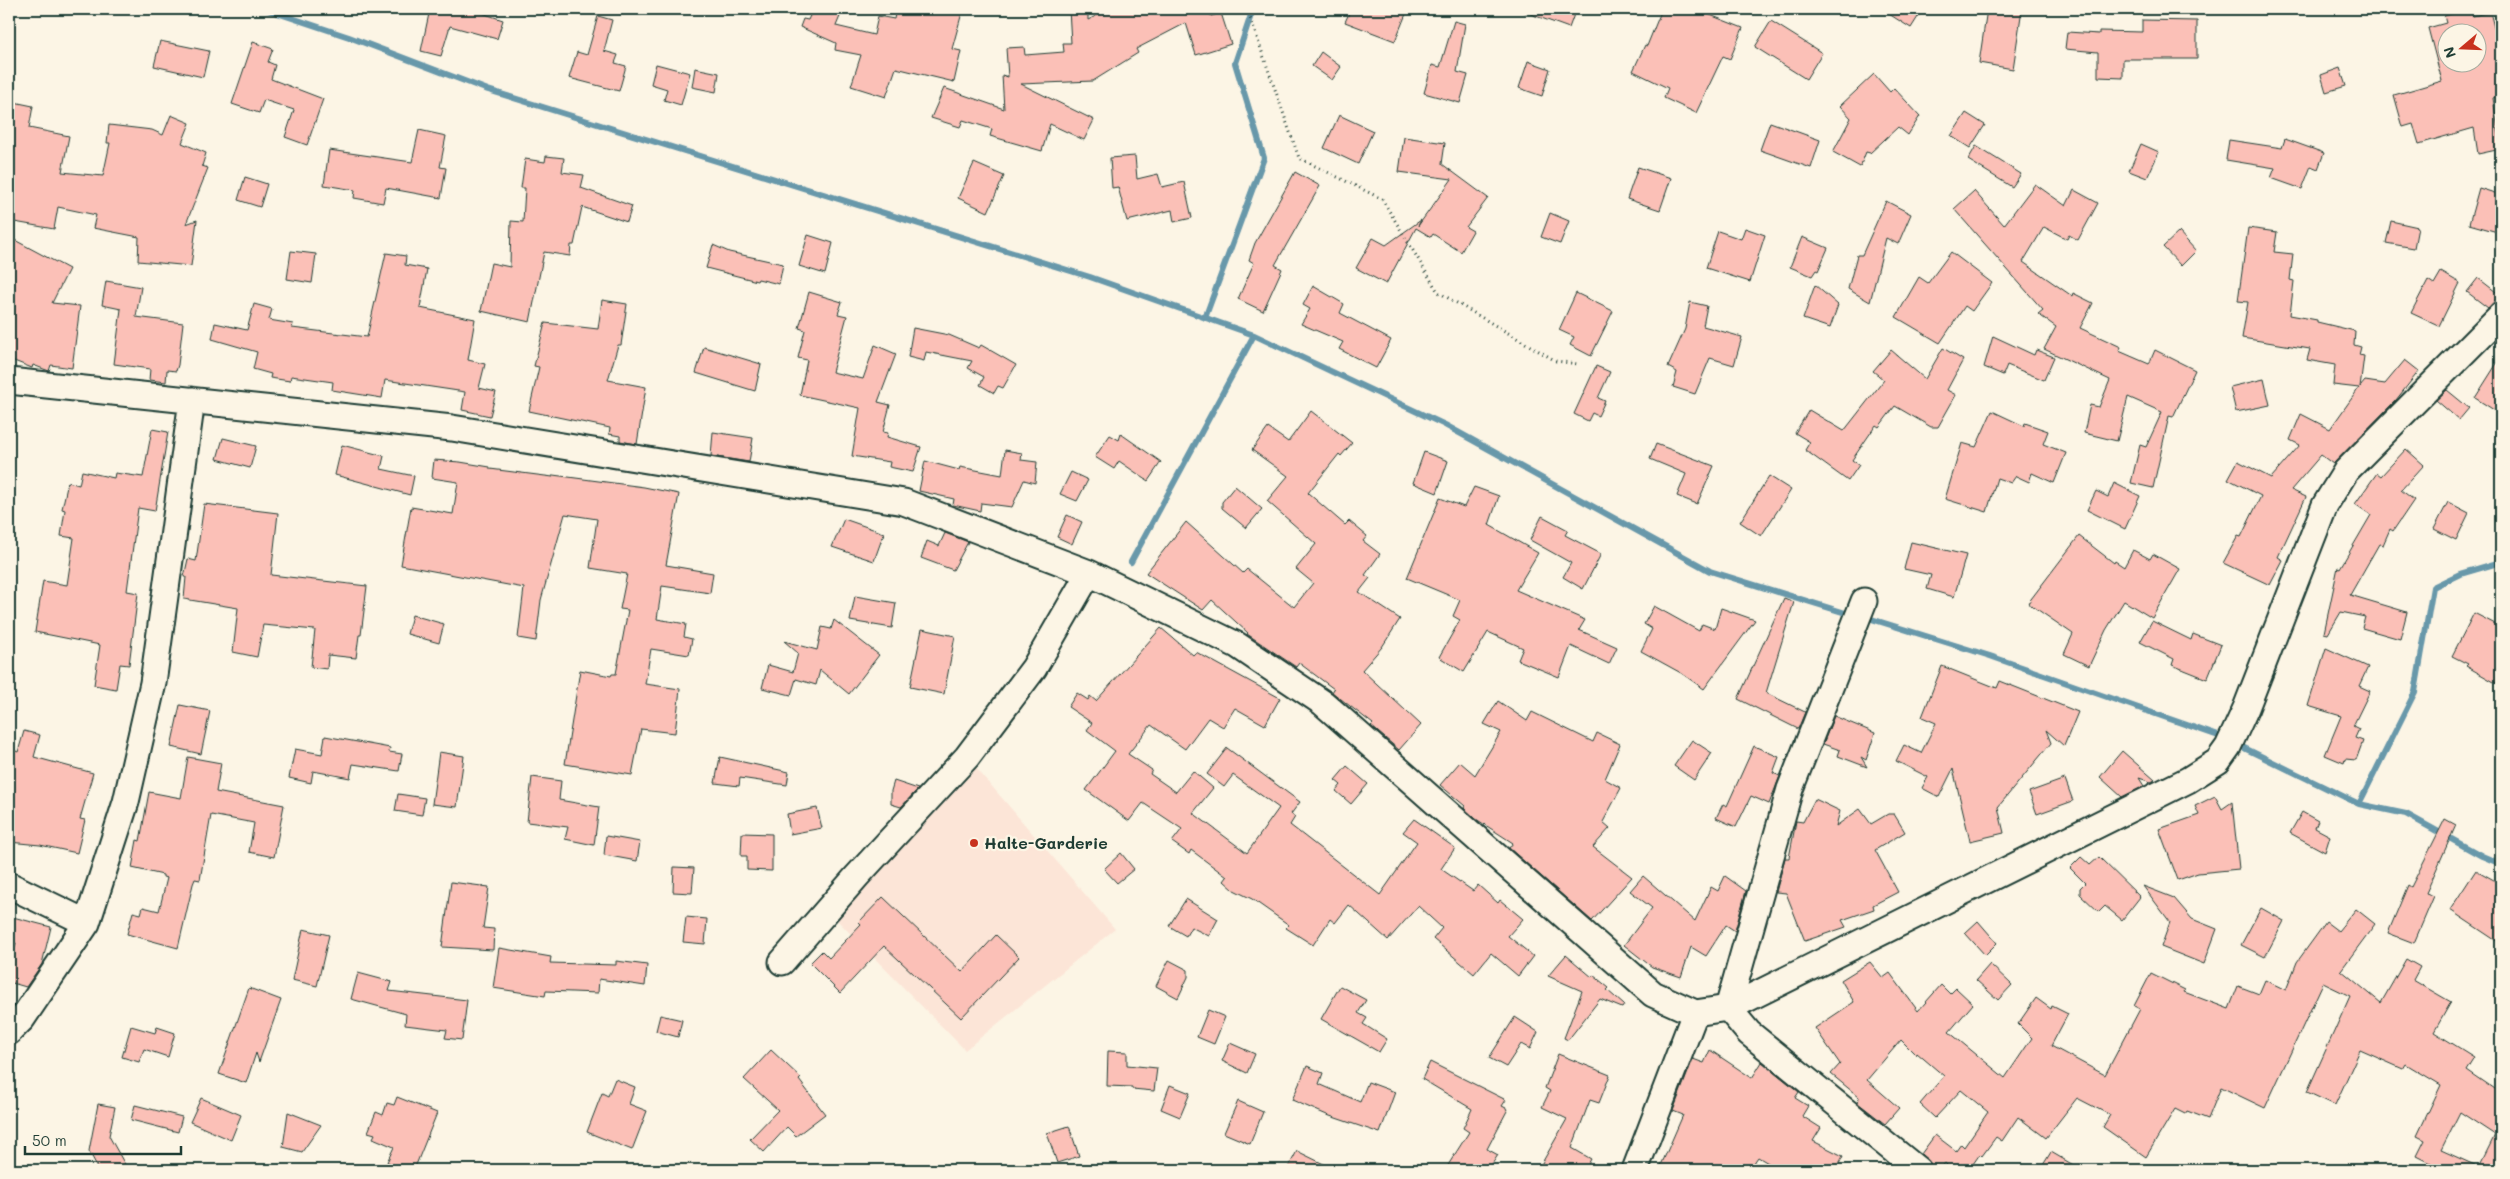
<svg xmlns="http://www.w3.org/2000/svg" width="2510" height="1179" viewBox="0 0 2510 1179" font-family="Mali,sans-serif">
<rect width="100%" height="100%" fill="#fcf5e5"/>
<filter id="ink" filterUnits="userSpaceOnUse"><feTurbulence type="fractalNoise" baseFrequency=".02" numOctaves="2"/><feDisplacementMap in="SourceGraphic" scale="10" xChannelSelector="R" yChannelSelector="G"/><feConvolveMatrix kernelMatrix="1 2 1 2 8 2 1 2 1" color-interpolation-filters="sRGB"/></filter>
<g filter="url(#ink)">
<path fill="#fce5d7" d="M976,768L1115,929L965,1050L835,918Z"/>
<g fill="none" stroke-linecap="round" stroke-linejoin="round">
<path stroke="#6898aa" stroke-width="6" d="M265,9L349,37L488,90L1090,277L1254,335L1445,425L1710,571L1852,615
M1205,318L1264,158L1235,63L1253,9
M1131,562L1254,335
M1865,617L1990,656L2227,739
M2236,744L2359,804L2415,692L2433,587L2460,574L2501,562
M2359,804L2406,814L2482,856L2501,864"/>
</g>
<path fill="#fbc0b7" stroke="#1f3d34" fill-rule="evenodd" d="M430,9H470L503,20L497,39L450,26L441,56L421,51Z
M813,9H828L841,14L836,26L874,35L878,16L894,19L896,9H963L952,49L961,51L954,82L896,68L886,97L851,86L861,55L835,50L836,43L800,27L803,19L808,20Z
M1069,9H1088V20L1109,9H1214L1209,11L1211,16L1221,13L1231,44L1196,55L1186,23L1136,49L1138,53L1093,81L1021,84L1094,120L1084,140L1050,124L1042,151L990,136L992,129L963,120L960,127L931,118L944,88L1004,109L1002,75L1008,77L1006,48L1024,47L1025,55L1064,52L1063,43H1071Z
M1351,9H1408L1395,41L1345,22Z
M1522,9H1576L1569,28L1522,11Z
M1662,9H1695L1743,28L1730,59L1723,56L1696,113L1664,98L1668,88L1633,71L1645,45L1647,46Z
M1881,9H1923L1911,28Z
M1987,9H2022L2013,69L1979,63Z
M2471,9L2473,16L2490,12L2501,54V96L2493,98L2501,149L2478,154L2474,128L2419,144L2413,124L2403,127L2394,95L2442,81L2428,28L2446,23L2444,16ZM2448,32H2478V62H2448Z
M598,16L612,20L604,51L618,55L615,63L626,66L619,91L569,78L577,52L587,55Z
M2142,20L2197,21V59H2123V78L2098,77V52L2065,49L2067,32L2099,34V31L2142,32Z
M1454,21L1465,24L1457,72L1468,75L1460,103L1424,93L1432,65L1440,67Z
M1771,21L1822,53L1806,79L1755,47Z
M160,41L209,51L203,77L154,66Z
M253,42L273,49L268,62L275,65L271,79L323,99L307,145L285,137L294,110L264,100L259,113L232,104Z
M1321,52L1341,67L1332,80L1312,66Z
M1528,61L1550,69L1542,96L1519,88Z
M656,64L690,73L681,105L664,100L667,89L651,84Z
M695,68L719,73L716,92L692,87Z
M2340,68L2346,86L2326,92L2321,75Z
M1874,74L1890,92L1894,88L1920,116L1908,135L1898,127L1870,153L1866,152L1860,167L1833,152L1851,118L1840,106Z
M9,101L33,106L29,128L69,136L62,172L103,176L110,143H107L109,125L152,130L163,135L171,115L190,123L182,143L206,153L202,166L208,168L186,224L197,220L191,266L138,261L139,237L93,228L96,215L58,207L54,229L9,221Z
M1966,113L1985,125L1970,148L1951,136Z
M1339,115L1373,131L1358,164L1324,148Z
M1770,122L1820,140L1811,168L1760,150Z
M419,130L446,136L440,167L446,168L441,198L386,188L383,203L354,198L355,190L324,185L329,150L412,162Z
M1404,137L1445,143L1442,164L1488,198L1466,227L1473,231L1461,252L1433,234L1431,237L1416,228L1386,284L1356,268L1373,238L1386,245L1421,220L1418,226L1452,179L1399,172Z
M2285,139L2324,153L2318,169L2311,166L2302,189L2271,178L2275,168L2226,160L2229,140L2282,148Z
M2141,144L2159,152L2147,178L2129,171Z
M1976,146L2021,174L2012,187L1968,160Z
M546,156L564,158L562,172L584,175L581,188L632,206L627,222L582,207L574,245H571L570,256L544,252L530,322L481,311L491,263L510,267L511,221L523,222L525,188H521L525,159L545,162Z
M1135,156L1137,179L1158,174L1162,187L1184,182L1192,218L1174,222L1172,210L1127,221L1118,187L1112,188L1110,158Z
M974,163L1004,176L988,212L958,198Z
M1638,167L1671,178L1660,210L1627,199Z
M1295,172L1320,186L1275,265L1282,269L1263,311L1238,299L1254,263L1249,260L1255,243Z
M245,177L267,184L260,207L238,200Z
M2035,184L2066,206L2074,190L2098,203L2078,240L2069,235L2067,239L2044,227L2023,262L2072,296L2073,293L2093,303L2080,328L2121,347L2119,351L2149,364L2155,350L2195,370L2173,417L2169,416L2153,488L2131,483L2140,445L2146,447L2162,412L2128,397L2117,441L2084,433L2090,405L2099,407L2110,380L2044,349L2056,327L2038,314L2043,310L1954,209L1974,191L2004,225Z
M2479,188L2501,195V233L2469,224Z
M1886,201L1911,214L1898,244L1886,238L1870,302L1848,289L1857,255H1862Z
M1550,213L1569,221L1560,244L1541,237Z
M2391,221L2418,227L2414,248L2386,243Z
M1745,228L1765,235L1750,282L1706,268L1718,231L1741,239Z
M2248,228L2277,232L2274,252L2293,254L2290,280L2294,281L2290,315L2317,320V322L2355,331L2354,345L2361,347L2359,355L2364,356L2360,387L2365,381L2385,384L2405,360L2419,371L2396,400L2333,464L2321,455L2291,490L2306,497L2278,557L2283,560L2270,585L2223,563L2238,536L2241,537L2261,496L2228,479L2238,461L2271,478L2300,445L2290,440L2301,414L2330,429L2359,388L2333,385L2335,365L2307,360L2310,349L2242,338L2248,302L2238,301Z
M2179,232L2196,251L2181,266L2163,247Z
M808,235L833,243L825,274L799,266Z
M9,237L69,269L52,303L80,306L72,368L51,365L49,371L33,365L32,368L9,359Z
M1802,237L1828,248L1818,271L1816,270L1812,276L1790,267Z
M713,245L729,252L783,264L779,284L758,279L757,281L706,268Z
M291,251L316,254L312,283L287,279Z
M1951,252L1992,283L1972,311L1965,306L1940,343L1896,317L1919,277L1928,283Z
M386,253L406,256L405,265L427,269L420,308L475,319L468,360L485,364L479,388L496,392L490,416L462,410L465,392L385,380L382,398L332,390L333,382L291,376L290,381L270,378L271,374L253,369L257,352L212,339L215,323L247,330L254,304L272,309L269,320L293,324L292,328L367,337Z
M2441,272L2460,283L2439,326L2411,313L2428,280L2434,284Z
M2478,278L2500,295L2488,308L2467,292Z
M106,281L141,287L136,317L183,323L178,365L176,371L167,370L166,382L149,380L150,369L114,364L121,309L102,305Z
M1815,285L1838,305L1830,328L1803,319Z
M1313,286L1344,304L1340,313L1391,340L1376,368L1339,349L1343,342L1301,324L1310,309L1303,305Z
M809,292L842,302L838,314L847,316L832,372L863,379L875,345L896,354L878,402L890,405L883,432L888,433L887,437L921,447L913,472L889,467L890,462L852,456L860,408L800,395L807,360L798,358L805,330L799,328Z
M1576,293L1613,311L1591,356L1570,345L1574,337L1559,330Z
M602,300L627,304L621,345H618L608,380L646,387L637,444L620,441V436L609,434L610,428L529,411L539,367L534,366L545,323L598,329Z
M1690,302L1707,306L1703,326L1742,337L1734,365L1710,358L1695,394L1673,387L1677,372L1668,367L1685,329Z
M913,328L949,335L979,348L981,345L1016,365L1003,388L998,386L994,393L980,385L984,377L968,368L972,361L926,352L924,361L908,357Z
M1993,336L2034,355L2036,350L2054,357L2044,380L2007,365L2003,375L1984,367Z
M704,347L761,364L755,391L696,373Z
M1943,348L1963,360L1947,390L1956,395L1938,427H1931L1895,406L1879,427L1876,425L1852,460L1859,465L1848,481L1805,450L1810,442L1795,433L1809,410L1844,431L1884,380L1873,371L1891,350L1925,379Z
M2501,357V399L2494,410L2475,398Z
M1596,366L1610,372L1598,398L1605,401L1598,416L1592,413L1588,421L1574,414Z
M2264,379L2270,405L2236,412L2230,387Z
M2447,390L2469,408L2459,420L2436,400Z
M1311,411L1352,443L1341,456L1339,454L1308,493L1345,525L1349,521L1367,536L1363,541L1380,554L1365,575L1370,578L1359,592L1400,619L1382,647L1362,670L1421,725L1399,750L1371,726L1373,724L1332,692L1334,689L1299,663L1296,667L1247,634L1248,633L1212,600L1203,610L1146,573L1186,522L1243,573L1247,569L1294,607L1313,583L1296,569L1316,544L1267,501L1288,476L1252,450L1268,428L1288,442Z
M1992,411L2024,426L2025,423L2048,431L2043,444L2066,453L2054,483L2032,473L2029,482L2016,476L2011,483L1997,478L1987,512L1945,499L1962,443L1976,447Z
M152,429L168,432L155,511L138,508L127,591L138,593L129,665L120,664L116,689L94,685L100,645L35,632L43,581L67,585L74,538L61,536L65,510L62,509L68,482L79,485L82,471L114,478L115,473L143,477Z
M713,432L753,438L749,462L711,456Z
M1121,434L1161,462L1148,481L1119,461L1114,469L1095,457L1110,435L1119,440Z
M223,438L256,446L250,468L217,459Z
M1656,444L1714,466L1697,504L1677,496L1686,474L1650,459Z
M342,445L384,456L381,469L414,476L410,495L335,475Z
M2406,449L2424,465L2401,490L2414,500L2393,531L2390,529L2383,545L2379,544L2350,595L2407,612L2400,639L2362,628L2365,617L2341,612L2328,634L2324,633L2338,567L2340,568L2371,515L2355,504L2377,473L2381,476Z
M1005,450L1022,453L1021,460L1037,462L1035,483L1024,480L1012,507L981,503L980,511L953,505L954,499L919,491L925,461L959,470L960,467L1002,475Z
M1424,452L1448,461L1437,493L1413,483Z
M434,460L460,462L490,467V469L553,477V475L644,487L679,494L666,565L713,573L710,593L662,586L657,619L686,624L684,637L692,639L689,655L651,649L645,684L680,689L675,733L641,729L632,775L565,764L580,670L611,676L612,674H616L628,610L620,609L627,574L590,568L597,519L565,514L541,600L536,641L518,638L524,588L401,565L411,507L453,514L458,482L432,478Z
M1071,472L1088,480L1077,501L1060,494Z
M1769,476L1791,490L1761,536L1740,522Z
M2114,483L2140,496L2125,529L2087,510L2096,491L2108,497Z
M1235,486L1262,509L1246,528L1222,508V502Z
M1474,487L1499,496L1489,525L1538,553L1516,590L1585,620L1579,630L1617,647L1609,664L1571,646L1559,677L1518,660L1523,648L1488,632L1464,672L1439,657L1460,620L1453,616L1460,600L1407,578L1440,498L1464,507Z
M2448,502L2469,513L2456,540L2434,529Z
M204,504L278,513L271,575L367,586L361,635H359L356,658L328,655L327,669L311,667L315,630L263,625L257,657L233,652L238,608L184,599L186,577H184L188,559L196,561Z
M1067,515L1082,522L1072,544L1057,537Z
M1542,516L1568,530L1565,535L1601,554L1583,589L1563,577L1571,563L1530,540Z
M844,519L884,533L874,561L832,547Z
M945,533L968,542L953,570L921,558L927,541L939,546Z
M2079,536L2114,563L2115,561L2124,567L2133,550L2150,559L2153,554L2180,569L2152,618L2124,601L2106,630L2089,666L2064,654L2073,634L2028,603Z
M1911,542L1966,555L1954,597L1927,589L1931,575L1904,569Z
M855,596L896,603L892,628L850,621Z
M1784,598L1794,602L1766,693L1805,712L1798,729L1738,699Z
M1654,606L1699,631L1702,624L1715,629L1721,608L1755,620L1704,689L1681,673L1641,651L1652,629L1644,624Z
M2474,613L2501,627V686L2466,666L2468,664L2452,656Z
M412,615L444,624L439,643L407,634Z
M834,620L879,655L849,694L820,670L816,685L796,679L791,695L762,688L768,665L793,672L798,653L784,641L817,650L822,627L831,629Z
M2152,621L2191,640L2193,634L2221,645L2207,679L2172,665L2174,659L2140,642Z
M1161,628L1193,655L1196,652L1280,698L1265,725L1235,708L1223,727L1208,718L1185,749L1151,725L1128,754L1152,770L1150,774L1176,792L1193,771L1213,788L1193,813L1247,853L1279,808L1233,775L1224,787L1207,774L1227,748L1300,802L1291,814L1295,817L1290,825L1380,895L1417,842L1403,832L1414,819L1455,848L1441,869L1473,891L1478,885L1498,903L1500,900L1523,919L1508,936L1533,956L1518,976L1491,953L1474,974L1433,939L1442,928L1418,906L1388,940L1349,905L1335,923L1330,919L1313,945L1286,928L1289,925L1252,899L1234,890L1224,881L1227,877L1191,850L1189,854L1172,842L1182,829L1143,803L1129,821L1086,790L1115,751L1087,730L1092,723L1068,707L1077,693L1088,700L1090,696L1096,701Z
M922,629L955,636L944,694L910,687Z
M2326,648L2368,667L2359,686L2370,691L2353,726L2359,729L2355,738L2363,741L2356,760L2345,759L2344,763L2325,755L2341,716L2308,706Z
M1942,666L1997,688L2000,681L2078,712L2064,746L2046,730L2051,743L1998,807L2004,833L1970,841L1953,769L1939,797L1922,788L1928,777L1896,761L1904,745L1921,753L1936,723L1922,717Z
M1498,701L1527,721L1532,712L1593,742L1597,733L1620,744L1605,779L1621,788L1603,822L1610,828L1593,847L1632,877L1592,921L1509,848L1513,843L1476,819L1464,808L1465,806L1440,785L1460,762L1475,775L1501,732L1484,724Z
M180,705L210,711L201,754L171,747Z
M1834,716L1875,733L1866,760L1861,757L1867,767L1838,756L1840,750L1823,744Z
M24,731L40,735L34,757L93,773L80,819L85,820L77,853L40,845L9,842V748L18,752Z
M325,736L390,748L389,752L402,754L399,771L353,764L350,778L313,771L311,783L289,778L295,749L322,754Z
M1692,740L1712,753L1694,780L1674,766Z
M1754,746L1779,757L1773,773L1780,776L1769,804L1751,796L1736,827L1716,818L1723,804L1727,806Z
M2122,751L2155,780L2151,782L2139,778L2144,786L2122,797L2100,777Z
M439,752L464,756L457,807L432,804Z
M188,757L221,763L216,792L284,805L274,857L249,852L254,823L211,815L200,880L195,879L193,884L178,948L127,934L133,912L141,914L143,907L159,911L167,878L163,877V875L132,868L137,840L140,841L149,792L181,798Z
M720,757L789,772L787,785L740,778L739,786L715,783Z
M1347,766L1368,784L1351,804L1336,791L1341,785L1335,780Z
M532,777L561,781L559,800L599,807L594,845L565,839L568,827L527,822Z
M2065,779L2073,801L2037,814L2029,792Z
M894,781L918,789L901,807L891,804V791Z
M398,794L425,798L422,815L395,811Z
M2215,796L2222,809L2232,802L2239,869L2198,873L2178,880L2159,829L2199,815L2195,806Z
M1815,799L1840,811L1836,826L1860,809L1871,824L1888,814H1894L1905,832L1875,850L1898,892L1873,905L1874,909L1842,920L1846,927L1805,941L1786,893L1776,892L1785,858H1789L1796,821L1803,822Z
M817,808L822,828L790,834L787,814Z
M2302,812L2318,821L2315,828L2330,836L2325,852L2290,833Z
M2445,819L2456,825L2426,893L2434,896L2414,943L2388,933L2408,885L2411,887Z
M742,833L772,834V871L747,870V856H741Z
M606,836L640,842L637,861L604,855Z
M1121,853L1134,869L1117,883L1104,869Z
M2081,857L2090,865L2099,857L2140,897L2122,920L2105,906L2099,912L2080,894V888L2085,883L2070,868Z
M674,867L694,868L692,893L673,892Z
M2476,870L2501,884V944L2450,910Z
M1643,876L1695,921L1711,887L1718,891L1725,876L1746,891L1735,931L1726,925L1706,956L1691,947L1681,977L1652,967L1624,945L1652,908L1630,891Z
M451,882L489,887L483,928L494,929L493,950L442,947Z
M2143,886L2174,898L2192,919L2217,929L2204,964L2161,947L2170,922Z
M883,897L962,972L996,935L1019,957L961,1018L884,946L840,993L810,963L822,951L829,958L861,924L859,922Z
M1186,899L1218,919L1209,936L1191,927L1186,936L1169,926Z
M2261,908L2284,921L2265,957L2241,945Z
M2356,909L2375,924L2341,970L2381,1003L2406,959L2420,967L2413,980L2451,1002L2434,1032L2474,1057L2466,1070L2501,1094V1170H2445L2417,1156L2425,1140L2417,1136L2441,1085L2406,1064L2403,1069L2360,1050L2335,1105L2307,1092L2350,996L2323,983L2265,1108L2221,1087L2208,1119L2187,1111L2185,1114L2175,1109L2146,1157L2103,1127L2110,1115L2077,1098L2046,1138L2018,1117L2002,1141L1996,1137L1982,1156L1980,1154L1973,1164L1981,1170H1944L1947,1165L1945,1163L1939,1170H1932L1931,1164L1921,1154L1935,1135L1956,1151L1961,1144L1964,1147L1988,1112L1961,1090L1935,1118L1920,1104L1944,1076L1917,1053L1916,1055L1901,1040L1867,1080L1899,1108L1885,1124L1858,1103L1859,1097L1831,1074L1840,1064L1815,1028L1854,1002L1841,980L1870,962L1883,978L1890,973L1918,1011L1941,985L1950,994L1956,988L1973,1004L1949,1032L2005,1078L2032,1038L2018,1024L2036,998L2051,1009L2052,1006L2068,1014L2051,1046L2105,1075L2140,1009L2134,1006L2151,973L2185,990L2184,992L2229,1009L2238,986L2259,994L2265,980L2286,990L2297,962L2326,922L2338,931ZM2460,1112L2495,1135L2479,1167L2441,1150Z
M9,916L51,927L42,964L26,987L9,982V971L16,943L9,941Z
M686,917L707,919L705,944L683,942Z
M1978,921L1997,943L1985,955L1965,933Z
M303,929L329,935L317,986L292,980Z
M499,948L551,957L550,963L616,965V961L647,965L645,986L599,979L598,993L546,991L545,996L493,988Z
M1566,955L1592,977L1593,975L1609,988L1607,990L1624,1005L1622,1008L1600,999L1568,1040L1564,1038L1582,991L1548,976Z
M1169,960L1188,970V977L1178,998L1156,986Z
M1990,964L2012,985L1998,1000L1976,980Z
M358,973L392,982L389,991L467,1000L462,1040L445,1038L447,1030L405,1025L406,1014L351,999Z
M1340,986L1366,1000L1358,1013L1367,1018L1363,1024L1387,1039L1379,1052L1321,1019Z
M249,988L281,1000L259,1062L256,1053L246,1083L219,1074Z
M1208,1010L1225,1017L1214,1044L1197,1037Z
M660,1015L682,1020L678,1037L656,1031Z
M1515,1017L1538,1032L1530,1049L1521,1044L1506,1067L1489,1058Z
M131,1026L155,1033L157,1027L175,1033L168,1057L144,1049L139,1062L122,1057Z
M1230,1043L1255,1054L1247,1073L1222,1061Z
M771,1050L801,1078L799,1080L825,1114L796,1136L787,1127L764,1152L750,1139L778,1110L744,1079Z
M1710,1050L1752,1078L1762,1062L1799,1092L1795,1098L1808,1106L1802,1116L1821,1128L1813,1141L1843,1156L1836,1170H1780L1758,1157L1749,1170H1659L1683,1115L1673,1111L1693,1059L1704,1063Z
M1108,1051L1127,1052V1065L1157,1068L1154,1091L1132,1089V1087L1107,1086Z
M1558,1054L1610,1075L1599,1103L1590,1100L1572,1148L1591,1159L1585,1170H1538L1567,1119L1542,1107L1550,1091L1545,1088Z
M1430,1062L1506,1100L1502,1106L1508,1109L1487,1149L1498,1155L1488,1170H1445L1469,1132L1463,1128L1472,1109L1422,1079Z
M1307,1066L1323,1073L1319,1084L1360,1102L1368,1082L1395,1092L1380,1133L1327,1115L1292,1100Z
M615,1079L635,1087L629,1104L647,1111L632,1150L587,1132L602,1093L608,1096Z
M1170,1085L1190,1093L1180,1117L1161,1109Z
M397,1097L437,1113L414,1170H407L387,1162L394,1147L373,1138L375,1134L368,1132L376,1112L383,1115L387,1103L394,1105Z
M201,1098L241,1115L231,1140L190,1122Z
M1238,1101L1263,1112L1250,1144L1224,1133Z
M98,1104L115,1107L109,1136L128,1170H99L89,1151Z
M135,1105L182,1117L178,1132L131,1120Z
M288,1112L321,1125L302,1152L283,1147Z
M1069,1126L1079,1156L1057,1163L1047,1133Z
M1297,1151L1336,1170H1287Z
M2051,1152L2082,1170H2040Z"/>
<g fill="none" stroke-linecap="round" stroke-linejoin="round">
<defs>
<path id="minor" d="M9,381L452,428L904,502L1089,573L1237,645L1323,703L1653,994L1695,1013L1728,1008L1749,998L2188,780L2218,761L2228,747L2246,708L2325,505L2346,471L2501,315
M1864,601L1790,789L1728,1008L1749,1033L1918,1170
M9,885L87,923
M782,962L857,876L967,757L1034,668L1089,573
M9,1032L22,1019L87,923L126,802L153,683L192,400
M1635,1170L1695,1013"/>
</defs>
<use href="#minor" stroke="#1f3d34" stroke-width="29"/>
<path stroke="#1f3d34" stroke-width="3" stroke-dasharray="1 4" stroke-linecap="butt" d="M1247,9L1299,158L1382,199L1438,292L1556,361L1578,364"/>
<use href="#minor" stroke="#fcf5e5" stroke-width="25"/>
</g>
</g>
<circle fill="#c8321e" stroke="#fcf5e5" stroke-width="2" cx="974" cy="843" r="5"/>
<g text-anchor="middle" stroke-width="4.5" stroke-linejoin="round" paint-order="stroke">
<g font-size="16" font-weight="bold" fill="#1f3d34" stroke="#fcf5e5" text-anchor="start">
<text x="984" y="849">Halte-Garderie</text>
</g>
</g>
<rect width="2510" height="1179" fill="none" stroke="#fcf5e5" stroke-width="30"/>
<rect x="15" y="15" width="2480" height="1149" fill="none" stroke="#1f3d34" stroke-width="2" filter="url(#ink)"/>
<g transform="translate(2462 48) rotate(251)"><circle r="24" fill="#fcf5e5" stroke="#a4ab9e"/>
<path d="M0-4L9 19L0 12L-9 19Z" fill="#c8321e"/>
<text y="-8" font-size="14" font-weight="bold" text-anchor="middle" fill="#1f3d34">N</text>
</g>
<path d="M25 1146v8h156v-8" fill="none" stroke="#1f3d34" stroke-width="2.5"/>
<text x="32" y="1146" font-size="15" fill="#1f3d34" stroke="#fcf5e5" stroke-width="4" paint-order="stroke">50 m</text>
</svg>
